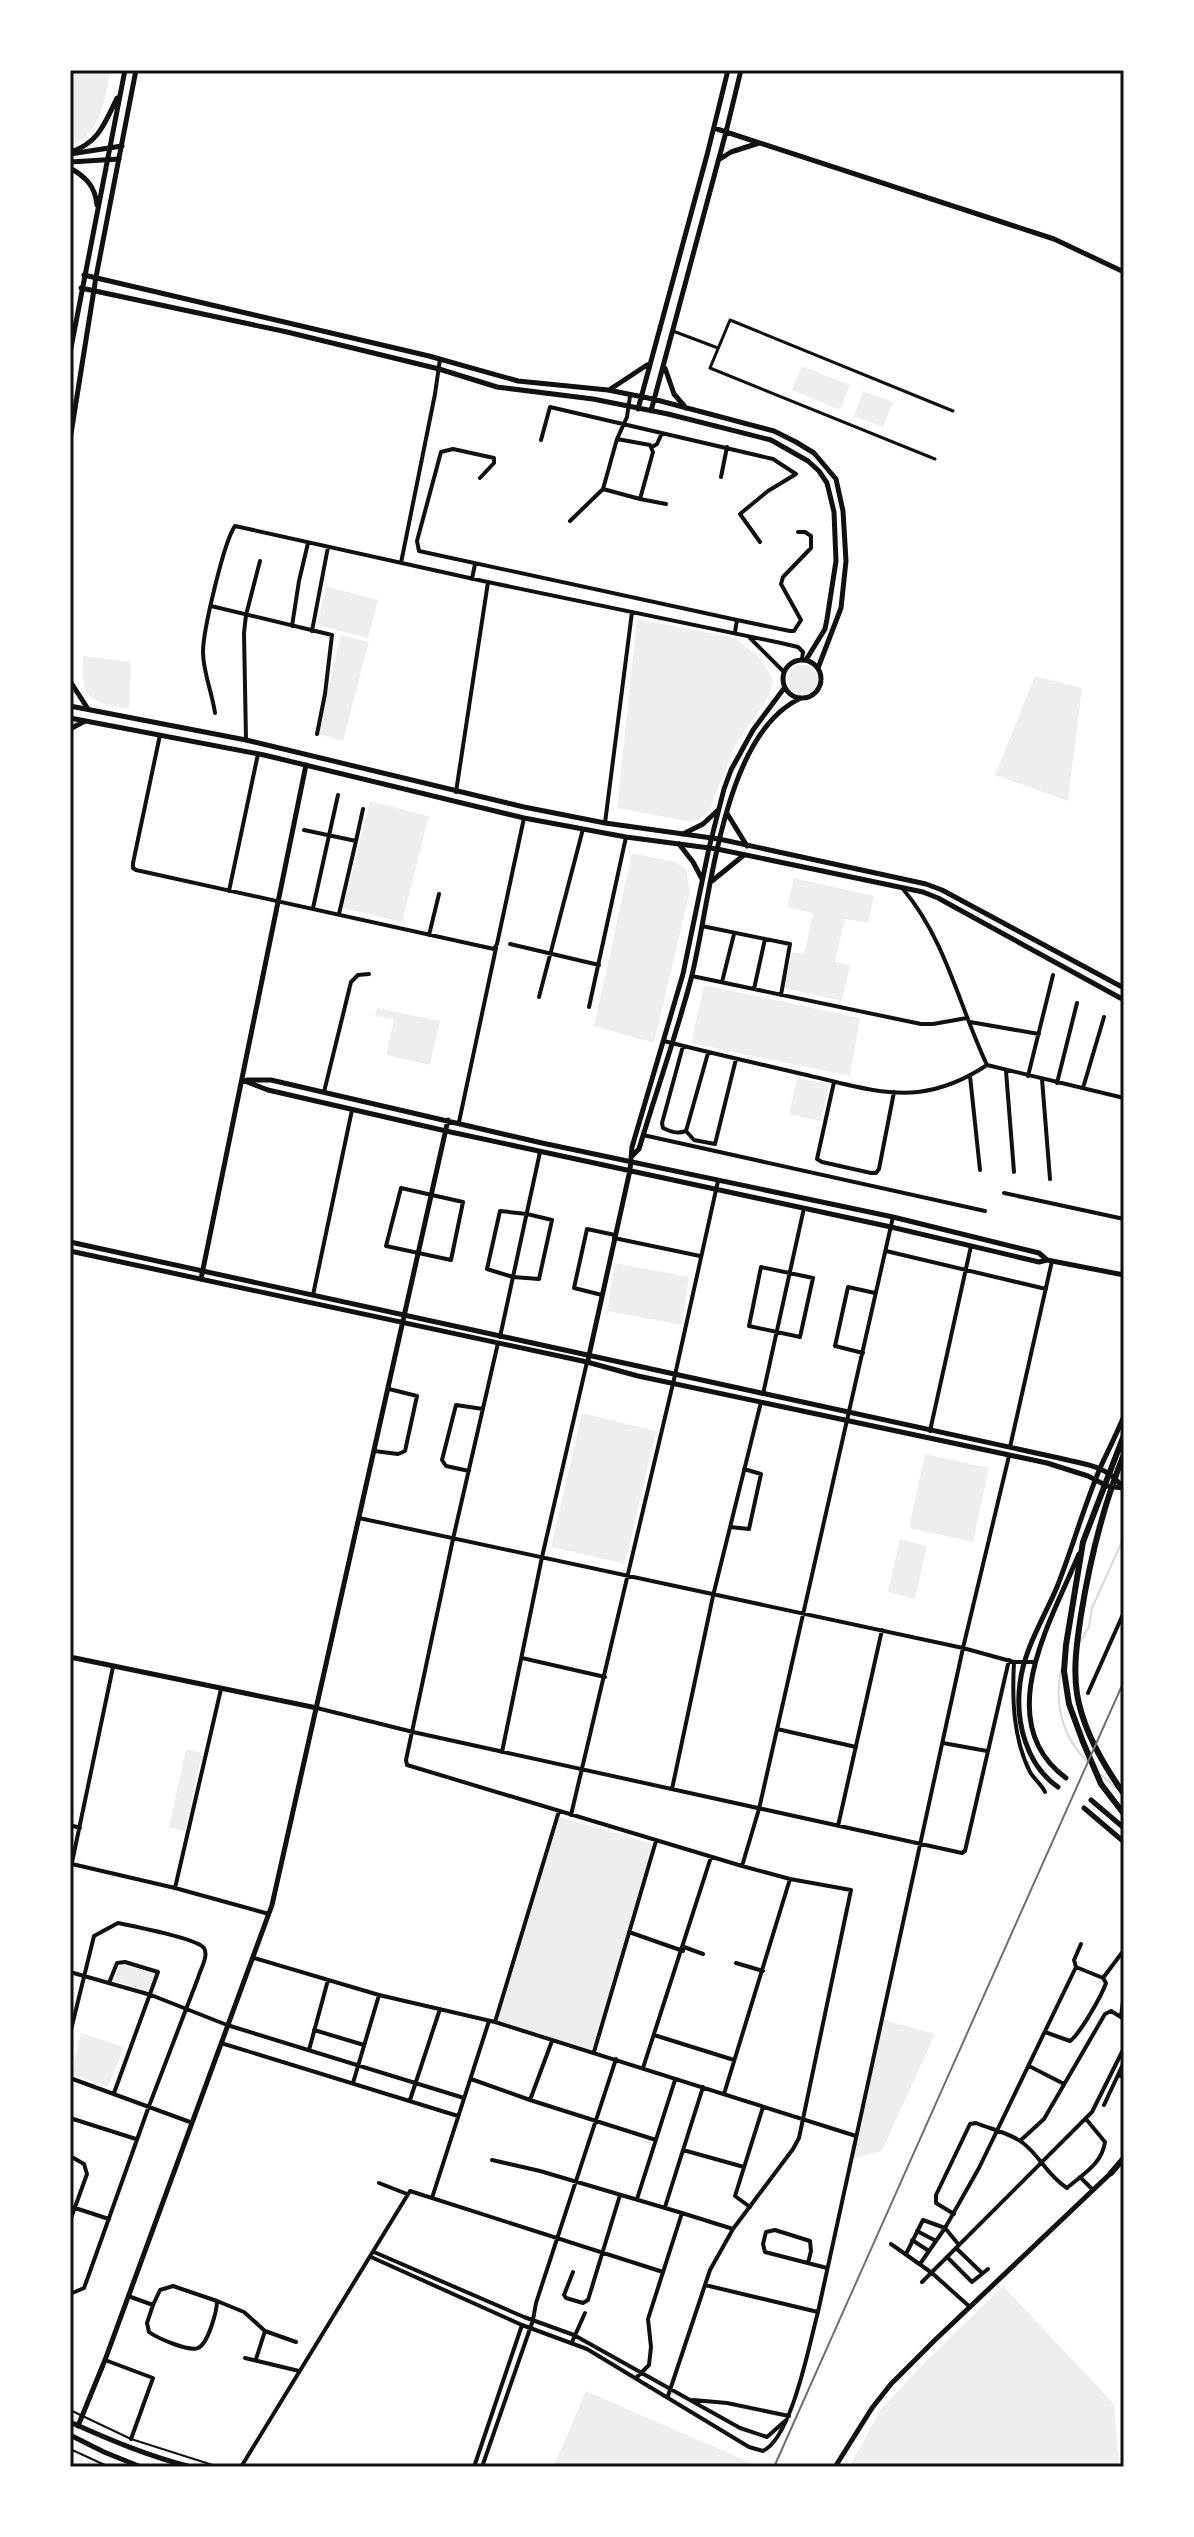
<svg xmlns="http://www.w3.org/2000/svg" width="1194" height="2537" viewBox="0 0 1194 2537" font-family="'Source Sans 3',sans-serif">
<rect width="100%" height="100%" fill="#fff"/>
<path fill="#eee" d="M70,70H111C105,98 101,135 70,146Z
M802,366L850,385L840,410L792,390Z
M863,391L893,402L883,427L854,416Z
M326,586L378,600L368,638L317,625Z
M637,619L735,638L761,659L773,679L769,696L735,746L708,814L691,822L617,808Z
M341,635L369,642L343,741L317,734Z
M83,656L131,662L129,709C88,701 81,701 83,656Z
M788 680a15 15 0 1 1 30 0a15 15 0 1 1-30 0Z
M1035,676L1082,688L1068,801L995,775Z
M370,801L429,816L402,922L343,908Z
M632,853L675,862L686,869L690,891L654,1043L594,1026Z
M794,878L874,896L868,923L845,919L835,962L850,965L842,1001L784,988L792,952L804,954L813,913L787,907Z
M704,985L860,1018L850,1076L691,1043Z
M377,1008L440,1021L430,1065L386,1055L394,1020L375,1016Z
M797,1078L829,1084L821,1121L789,1114Z
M615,1263L689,1277L682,1325L607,1311Z
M582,1413L656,1431L625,1564L551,1547Z
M925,1454L989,1468L973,1542L909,1528Z
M900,1539L927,1546L915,1599L888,1592Z
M186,1749L202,1753L185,1831L169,1827Z
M559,1817L653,1844L593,2051L496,2022Z
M125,1966L153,1972L155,1976L147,1991L113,1981L119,1967Z
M882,2019L935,2034L882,2151L852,2159Z
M81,2033L124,2047L108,2087L72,2074Z
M1003,2286L1114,2404L1119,2465L1115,2467H849L881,2409L924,2363Z
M586,2391L758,2466V2467H553Z"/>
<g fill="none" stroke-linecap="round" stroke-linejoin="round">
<path stroke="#d9d9d9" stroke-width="2" d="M1078,1645L1089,1627L1092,1608L1124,1537
M1061,1670C1054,1703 1062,1738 1088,1762
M1098,1772L1117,1789"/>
<path stroke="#111" stroke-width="2" d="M70,2410L131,2439L219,2467
M70,2449L107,2466"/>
<path stroke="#111" stroke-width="3" d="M673,331L718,348
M935,459L710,368L730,320L953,411"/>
<path stroke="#111" stroke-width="4" d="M541,440L550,407L773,459L796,474L768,491L740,514L760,542
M652,447L657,444L662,433
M721,477L727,447
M480,478L494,463V458L453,449L441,452L417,541L419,551L737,620
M603,489L640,499L653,452L650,445L617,439
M640,499L666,504
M570,521L603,489L617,439L627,417L630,396
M401,563L435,394L440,359
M472,579L475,564
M211,606L332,635L325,694L317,734
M292,626L299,581L308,543
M312,631L328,547
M735,632L737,620L790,631H794L801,620L781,584L783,577L811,548V536L805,532H798
M749,637L784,672
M215,713C212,692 203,672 203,652C203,631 224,541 235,526L483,581L781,643L798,647L803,652L802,659
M160,735L133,863V868L136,870L494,949L497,944L524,818
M246,740L244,633L246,615L260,561
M456,792L488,582
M605,823L632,612
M304,830L356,841L339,914
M356,841L363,809
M903,889C946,940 959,1006 987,1065L1124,1098
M229,891L258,754
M313,908L338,795
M702,926L790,944L781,995
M429,935L439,894
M510,944L599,965
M692,976L921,1024H933L967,1018
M722,982L734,934
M754,989L765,939
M539,997L583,829
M589,1007L626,837
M970,1022L1039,1034
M664,1041C710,1053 756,1063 802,1074C839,1082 880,1096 918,1092C943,1089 966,1079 987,1065
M683,1046L662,1123L663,1128C671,1132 677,1134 686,1131
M1006,1071L1014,1172
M970,1076L980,1170
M1028,1076L1053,975
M1042,1079L1050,1179
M834,1082L817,1159L822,1162L871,1173H876L879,1169L894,1092
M1057,1083L1077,1003
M1083,1088L1104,1017
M324,1092L351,982L358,975L369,974
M459,1122L496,948
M686,1131L694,1140L715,1144L736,1059
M686,1131L708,1053
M643,1135L985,1211
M401,1188L463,1202L451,1260L386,1246Z
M1004,1193L1124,1219
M500,1211L527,1214L552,1220L539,1279L513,1277L487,1269Z
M614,1238L700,1256
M886,1251L1046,1289
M761,1267L813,1278L800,1337L749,1326Z
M313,1295L352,1110
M602,1295L574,1288L587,1229L615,1235
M500,1337L540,1152
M498,1343L453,1539L406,1760L407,1765L742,1866L790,1879L851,1890L799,2138L793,2149L733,2229L710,2270L668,2396
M863,1353L835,1346L848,1287L875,1293
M763,1394L804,1208
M930,1431L971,1246
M1010,1447L1052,1261
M374,1451L398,1454L405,1451L417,1396L389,1389
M469,1471L446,1466L442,1460L456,1405L483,1409
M359,1518L963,1648L1014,1662H1035
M730,1527L749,1529L761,1474L744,1469
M522,1658L605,1677
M1014,1662C1012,1699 1013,1738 1030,1772C1034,1779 1042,1785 1045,1792
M1088,1693L1124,1612
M317,1708L413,1732L962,1853L965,1851L1009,1660
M777,1729L856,1747
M943,1743L987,1751
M502,1752L542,1557L587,1362
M672,1789L713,1596L761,1402
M571,1815L675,1375L718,1181
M70,1825L80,1828
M838,1826L882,1630
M72,1864L175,1888L269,1914
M742,1866L759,1809L893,1217
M70,1872L113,1667
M175,1888L221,1689
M629,1932L683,1951
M684,1947L703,1954
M254,1958L379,1995L495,2022L856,2136
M736,1963L763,1971
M70,1972L151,1995L227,2025L464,2098
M1103,1978L1124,1950
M109,1983L117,1963L125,1962L158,1972L114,2093
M1121,2016L1124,1994
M495,2022L559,1811
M314,2030L364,2045
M1045,2032L1070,2041C1080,2034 1102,1995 1106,1983L1103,1978L1076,1967
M70,2034L94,1936L118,1923C132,1926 197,1938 204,1948C209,1956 200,1970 198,1978L149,2106L88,2277L84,2288L70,2294
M654,2035L734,2060
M221,2043L458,2116
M309,2050L328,1980
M594,2052L656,1841
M1124,2062L1118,2075L1124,2077
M1029,2066L1064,2084
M643,2068L711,1857
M70,2078L190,2122
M471,2079L530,2100L552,2041
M353,2083L379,1995
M724,2094L790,1879
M410,2100L440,2009
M530,2100L656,2140
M1104,2105L1118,2075
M70,2118L136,2139
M1021,2140L1044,2119L1105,2014L1111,2011L1124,2019
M683,2150L744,2167
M70,2156L84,2164L87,2174L70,2221
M492,2160L540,2171L682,2213L648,2319L651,2347L649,2365L636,2378
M1080,2177L1093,2190
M379,2183L407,2194
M432,2198L489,2021
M637,2199L675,2080
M665,2207L703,2087
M750,2207L735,2196L763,2107
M75,2208L109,2219
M682,2213L733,2229
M954,2214L936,2203V2195L970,2124L976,2123C990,2129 1011,2133 1023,2143C1041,2157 1046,2174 1067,2188C1083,2174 1102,2164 1105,2142L1086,2119
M917,2231L936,2241
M912,2240L929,2251
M891,2244L932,2273L970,2307
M959,2245L945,2228L979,2168L1076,1967L1074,1960L1081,1944
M956,2248L982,2273
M374,2252L524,2317L574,2335L740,2428L767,2437L785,2421
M906,2254L923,2220L945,2228L920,2264
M371,2257L522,2325L587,2349L749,2447L763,2451C792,2437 809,2345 818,2312L963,1648L1009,1456
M947,2257L972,2282L988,2269
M808,2263L811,2251L810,2241L775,2230L766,2232L763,2244L765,2252L827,2268
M573,2272L564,2295L566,2298L583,2303L588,2300L620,2195
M922,2282L1092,2112L1124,2048
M705,2285L818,2312
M128,2296L153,2305L160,2290L173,2286L217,2301C217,2311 208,2344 198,2348C189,2352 157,2338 149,2332L147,2323L153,2305
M217,2301L244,2312L265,2331
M572,2342L585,2313
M245,2358L299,2371
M256,2359L265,2331L296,2342
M105,2360L153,2378L131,2439
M693,2400L727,2403L789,2416
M241,2467L410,2191L663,2272
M474,2467L522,2325
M482,2467L533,2320L536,2303L616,2059"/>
<path stroke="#111" stroke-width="5" d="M714,128L1054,239L1124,272
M70,154L122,146
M720,159L731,152L759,143
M70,162L119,159
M84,275L429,356L518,381L608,390L653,399L774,431L796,442L814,453L836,479L843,511L846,561L841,608L818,668
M81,288L287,332L439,369L497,387L593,399L668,414L771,440L808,461L819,471L827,483L834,512L836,561L827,619L825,629L806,660
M665,368L674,394L686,408
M609,390L647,365
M638,409L707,155L728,70
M651,411L726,132L741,70
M783 679a19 19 0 1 1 38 0a19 19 0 1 1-38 0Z
M728,815L747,846
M683,834L703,824L717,811
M679,844L693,862L702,879
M712,881L744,855
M242,1080L268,1090L446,1131L891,1227L1039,1262L1047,1260L1124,1275
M247,1080H271L542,1143L893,1217L1039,1253L1047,1260
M632,1156L639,1149C656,1092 676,1036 691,979C711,902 721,734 801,698
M201,1279L306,765
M588,1360L630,1170L632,1147L683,974L709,848L724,789L731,770L753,730L785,687
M70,1657L317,1708
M1066,1778C990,1722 1051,1621 1079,1554
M1058,1787C1026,1765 1015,1721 1020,1683C1024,1649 1044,1618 1057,1587C1073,1547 1084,1505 1101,1466C1109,1449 1117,1433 1124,1416
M1091,1800L1124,1828
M1084,1808L1124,1842
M78,2426L105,2360L272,1905L448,1120
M835,2467L872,2408L891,2384L934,2341L1112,2172"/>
<path stroke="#111" stroke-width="5" d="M70,152C98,144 105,123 117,98
M70,168C86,177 95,186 97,205
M70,353L125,70
M70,440L96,277L136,70
M70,681L88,709
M70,706L246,740L524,807L605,823L719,839L926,884L942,890L1124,988
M70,718L264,755L524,818L626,837L717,849L923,892L938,898L1124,1000
M70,729L85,721
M70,1242L1059,1458C1086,1465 1106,1464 1124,1489
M70,1251L587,1362L638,1376L1047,1463L1088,1476L1107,1486L1123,1488
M70,2422C110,2440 148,2456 191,2467
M70,2435L104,2452L141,2467"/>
<path stroke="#111" stroke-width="6" d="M1124,1435L1083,1542L1066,1645L1064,1671L1069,1704L1083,1742L1101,1784L1124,1814
M1124,1454C1103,1506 1090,1559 1081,1615C1077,1642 1073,1667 1077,1694C1083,1730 1104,1766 1124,1794
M1124,1489V1488
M1111,2173L1124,2158"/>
<path stroke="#707070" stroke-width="2" d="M774,2467L1124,1681"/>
</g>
<rect width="1194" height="2537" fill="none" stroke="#ffffff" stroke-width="144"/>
<rect x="72" y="72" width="1050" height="2393" fill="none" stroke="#111" stroke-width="3"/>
</svg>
